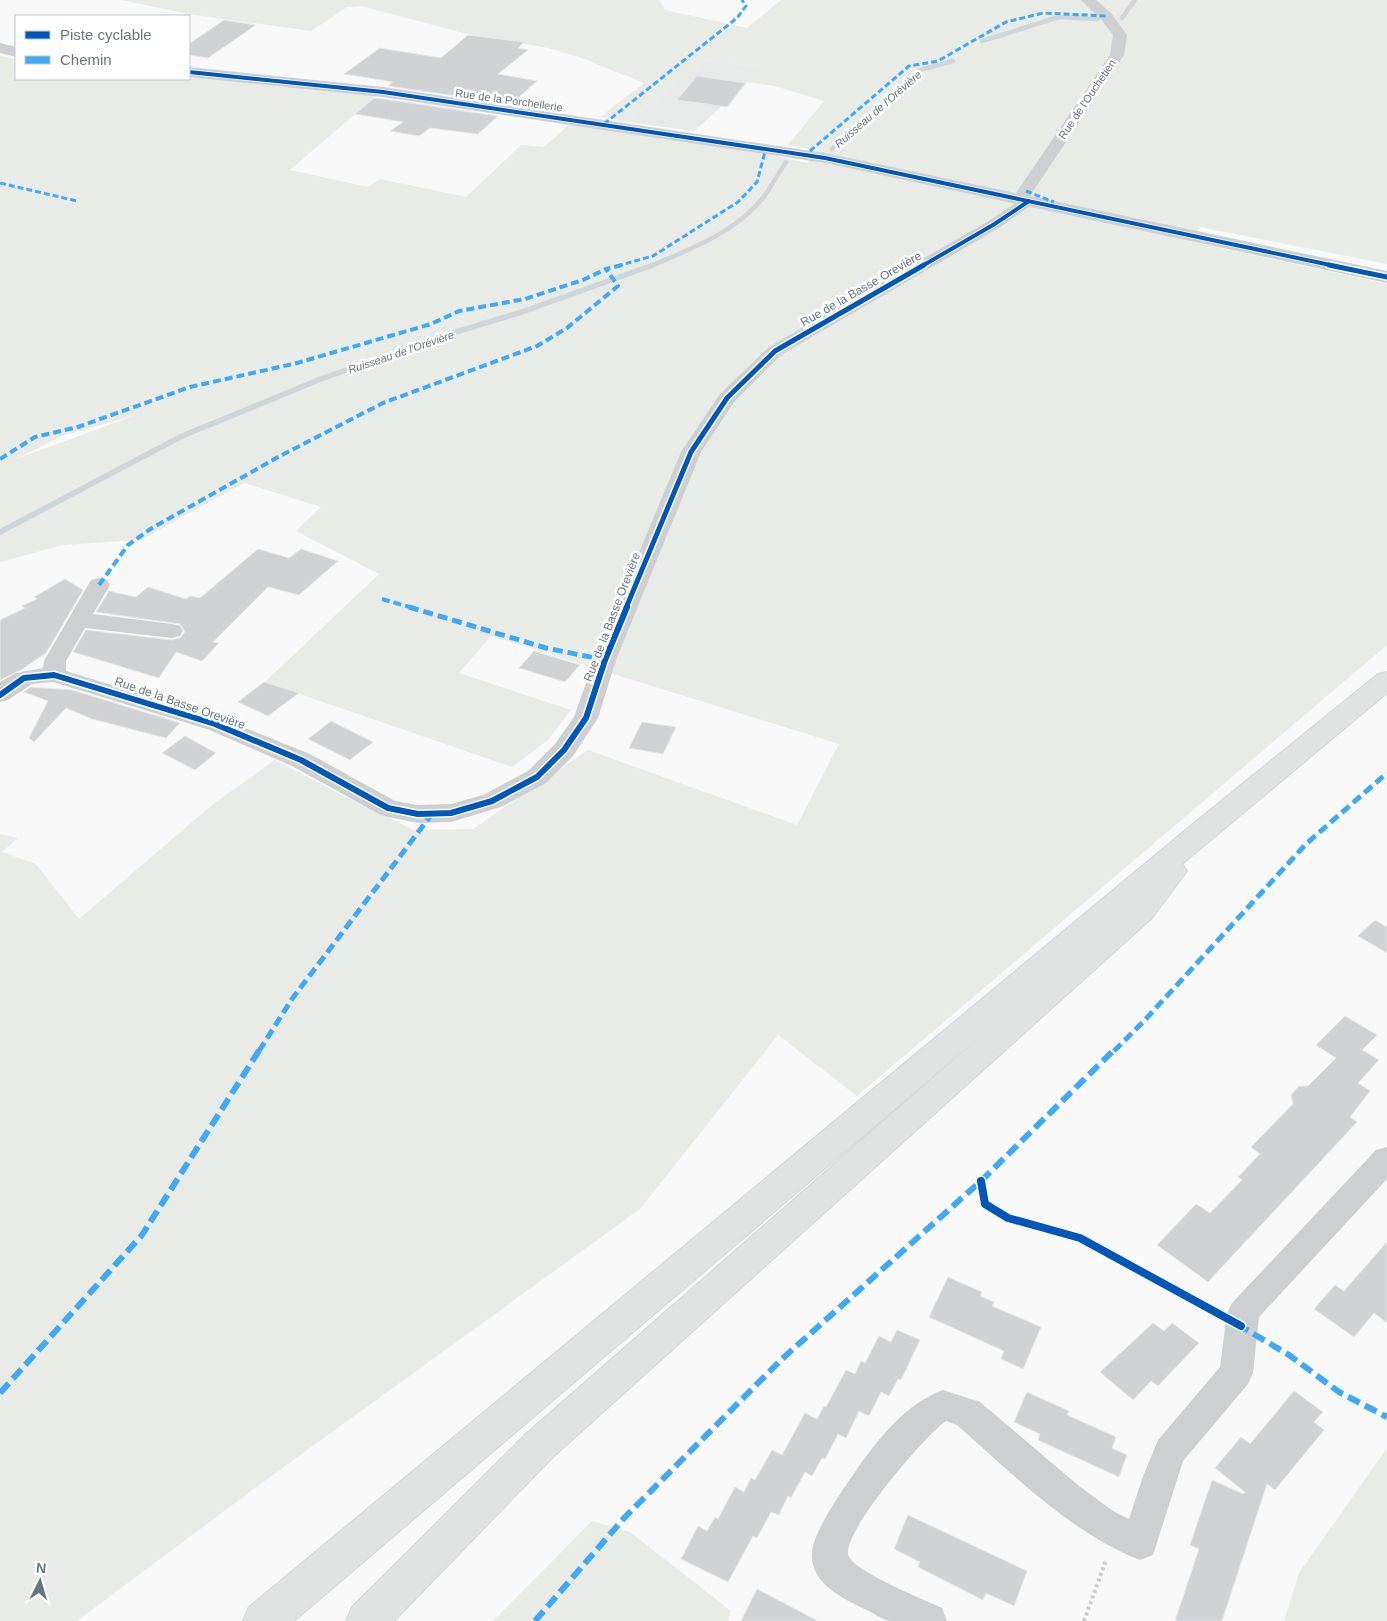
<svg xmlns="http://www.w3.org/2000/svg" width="1387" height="1621" viewBox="0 0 1387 1621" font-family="Arial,sans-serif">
<rect width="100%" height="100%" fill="#f9f9f9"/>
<path fill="#e8e9e9" d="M706,60L759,67L728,107H721L694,131L628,122Z"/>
<path fill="#e8ebe6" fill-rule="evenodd" d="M122,0H659L665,10L747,28L781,0H1387V264L1200,227L1188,241L1387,284V645L857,1096L778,1035L640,1209L263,1482L77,1621H0V834L18,838L2,852L36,864L79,919L212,805L275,760L338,793L414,830L473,829L588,750L797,825L839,744L491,636L459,673L571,710L548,740L512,767L265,682L379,574L296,531L321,507L244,483L141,540L63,545L0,562V56L16,59V79H189V76L376,96L290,170L368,187L380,179L466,197L521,145L544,147L570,124L771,155L807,163L820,152L788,145L824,101L775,86L747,82L758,67L706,60L628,122L600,117L644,83L579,57L548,48L467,34L362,6L347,7L311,31L188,14ZM139,414L16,459L62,436Z
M1387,1448V1621H1284L1299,1573Z
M592,1521L630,1532L731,1611L728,1621H493Z"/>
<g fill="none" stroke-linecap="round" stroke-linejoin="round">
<path stroke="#ced6d9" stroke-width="4.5" d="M1122,18L1135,0
M982,41L1059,17L1098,19
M832,149L920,70L953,61
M651,266C690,249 735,233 763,198C771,187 778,174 786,162"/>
<path stroke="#ced6d9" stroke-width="5.5" d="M0,532L182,436L321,379L449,334L522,312L653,265"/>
</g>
<path fill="#d0d2d3" stroke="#e8e8e8" d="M224,20L256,25L208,58L189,55V44Z
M468,35L524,42L518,48L528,50L498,74L537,81L511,104L388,86L393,82L344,74L380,48L441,58Z
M697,76L745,83L727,107L677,100Z
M374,98L383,99L498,116L478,134L430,128L419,136L390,131L403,122L355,114Z
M258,549L289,558L301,549L338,561L299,595L268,587L213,642L219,643L202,661L176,652L159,678L73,652L86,630L172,640L180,638L185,632L180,624L96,612L109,591L136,597L148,587L186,599L190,596L200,598Z
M65,579L83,590L46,653L21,670L0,680V620L25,608L22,606L37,599L34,597Z
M534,651L580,665L565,682L519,668Z
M264,682L299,693L268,716L238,702Z
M31,687L72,690L180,723L166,738L92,719L66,708L34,742L29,738L48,701L24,692Z
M331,721L373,742L350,760L308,739Z
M642,722L676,727L663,754L629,748Z
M185,736L216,753L195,770L162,753Z
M1375,920L1387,927V953L1358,936Z
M1345,1016L1377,1035L1362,1050L1379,1060L1358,1083L1370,1091L1350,1117L1357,1122L1208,1282L1157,1245L1196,1204L1210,1213L1242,1180L1238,1177L1260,1154L1251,1147L1293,1104L1291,1095L1299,1086H1308L1336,1058L1316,1045Z
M1387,1242V1323L1374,1313L1354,1337L1314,1309L1335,1285L1344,1291Z
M948,1277L982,1292L980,1296L994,1302L992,1306L1041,1327L1023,1369L1001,1359L1004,1351L929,1317Z
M1153,1323L1164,1331L1172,1323L1199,1343L1158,1386L1151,1381L1133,1400L1100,1372Z
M897,1330L920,1340L901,1380L898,1379L889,1396L881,1392L869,1416L859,1411L846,1438L838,1434L825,1459L822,1458L812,1476L805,1472L791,1498L788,1496L779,1515L771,1512L757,1538L753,1536L728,1582L681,1559L698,1526L707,1531L715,1517L718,1519L735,1487L744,1492L751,1478L755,1480L772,1450L782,1455L805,1413L817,1419L824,1406L826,1407L846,1370L855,1374L861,1361L865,1363L879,1336L891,1342Z
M1294,1391L1323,1412L1314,1422L1324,1430L1275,1490L1267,1484L1222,1621H1175L1199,1549L1190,1545L1212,1480L1243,1494L1245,1492L1215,1468L1241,1437L1250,1444Z
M1027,1392L1069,1411L1067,1415L1116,1437L1112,1448L1127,1455L1119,1477L1038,1440L1040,1434L1014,1422Z
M908,1515L1027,1571L1014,1606L986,1593L983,1600L918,1567L920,1562L894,1549Z
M757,1589L818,1621H741Z"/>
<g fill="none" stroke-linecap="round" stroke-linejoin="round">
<defs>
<path id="secondary" d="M1387,672V693L1182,864L1187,871L1152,918L553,1457L394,1621H346L352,1607L527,1433L983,1034L294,1621H243L249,1607L1194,823L1378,674Z"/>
</defs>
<use href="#secondary" stroke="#d5d6d7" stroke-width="2"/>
<path stroke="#cbcccd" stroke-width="4" stroke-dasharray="3 3" stroke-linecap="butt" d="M1084,1621L1106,1560"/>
<path fill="#cecfd0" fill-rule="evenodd" d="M1081,0H1096L1111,13L1127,35L1124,55L1030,196L1037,201L999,228L781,355L734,402L701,452L616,660L598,718L573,756L546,783L501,807L451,822L418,823L388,817L379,814L292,766L207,729L53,682L32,684L8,700L0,702V682L16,673L43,668L44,661L88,585L91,580L99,578L107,580L110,585L93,614L172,624L180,626L183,631L180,636L172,638L85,628L66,661V671L223,719L310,754L395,801L418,805L451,804L483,795L528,771L555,744L574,717L594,660L681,452L720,394L769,347L987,222L1016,203L1012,199L1110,55L1113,35L1101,19Z
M1387,1147V1179L1259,1317L1253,1373L1248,1384L1183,1461L1153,1555L1140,1560C1069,1532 1014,1475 957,1425L946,1421C927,1433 837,1538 849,1557C858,1573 923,1599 942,1608L947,1621C929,1621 908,1621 890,1621C883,1620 876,1615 869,1611C846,1600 809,1584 812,1552C814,1530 842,1491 855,1472C878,1439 905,1404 943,1390L980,1402L1079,1486L1113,1511L1129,1519L1142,1479L1158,1440L1220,1367L1227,1313L1232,1303L1376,1150Z"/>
<path fill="#cecfd0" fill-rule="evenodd" d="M0,43L16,47V57L0,53Z
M189,67L383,87L825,153L1387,271V283L825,163L383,97L189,77Z"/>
<use href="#secondary" fill="#e1e2e2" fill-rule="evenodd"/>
<path stroke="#3fa9f5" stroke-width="3" stroke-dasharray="6 3" stroke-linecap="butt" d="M604,124L737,18L746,6L742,0
M810,151L909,66L938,61L1006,22L1043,13L1106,16
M0,183L77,201
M1026,191L1054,202
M617,266L653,256L738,202L757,182L766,148"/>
<path stroke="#3fa9f5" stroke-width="4" stroke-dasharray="8 4" stroke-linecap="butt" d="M0,459L35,437L78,427L190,387L297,363L431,324L459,311L525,299L583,280L606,269
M99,585L128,545L152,528L280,456L383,403L537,346L567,328L618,286L606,269L622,265
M382,599L413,608"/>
<path stroke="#3fa9f5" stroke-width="5" stroke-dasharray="10 5" stroke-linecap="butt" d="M409,607L546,648L605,660
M259,1051L292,999L432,814
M1114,1051L1144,1021L1306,844L1387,773"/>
<path stroke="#3fa9f5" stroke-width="6" stroke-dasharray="13 6" stroke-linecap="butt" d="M1237,1324L1289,1355L1339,1392L1387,1417
M0,1393L142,1235L260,1049
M535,1621L625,1517L782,1359L981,1181L1115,1049"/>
<defs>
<path id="cycleway-far3" d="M189,72L383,92L825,158L1335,266
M922,266L993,225L1029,201"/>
<path id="cycleway-far2" d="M1329,265L1387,277
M626,608L691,452L727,398L775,351L924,265"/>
<path id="cycleway-far1" d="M0,695L24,678L54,675L215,724L301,760L388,808L418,814L451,813L492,801L537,777L564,750L586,718L605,660L627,607"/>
<path id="cycleway" d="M981,1181L985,1204L1008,1218L1080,1238L1241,1326"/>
</defs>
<use href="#cycleway-far3" stroke="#fff" stroke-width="5.5"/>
<use href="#cycleway-far2" stroke="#fff" stroke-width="8"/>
<use href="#cycleway-far1" stroke="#fff" stroke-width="9"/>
<use href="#cycleway" stroke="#fff" stroke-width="11"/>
<use href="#cycleway-far3" stroke="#0057b8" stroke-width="4"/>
<use href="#cycleway-far2" stroke="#0057b8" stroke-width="5"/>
<use href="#cycleway-far1" stroke="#0057b8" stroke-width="6"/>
<use href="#cycleway" stroke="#0057b8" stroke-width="8"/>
</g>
<g text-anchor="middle" stroke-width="5" stroke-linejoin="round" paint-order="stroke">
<g font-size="11" fill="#657683" stroke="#fff">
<text transform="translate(1087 99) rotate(-56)" y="4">Rue de l'Ouchetien</text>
<text transform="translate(509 100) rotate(8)" y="4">Rue de la Porchellerie</text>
</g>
<g font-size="11" font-style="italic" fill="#60757c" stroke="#fff">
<text transform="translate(878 109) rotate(-41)" y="4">Ruisseau de l'Orévière</text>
<text transform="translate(401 352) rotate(-19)" y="4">Ruisseau de l'Orévière</text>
</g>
<g font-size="12" fill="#657683" stroke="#fff">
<text transform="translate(861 289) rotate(-30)" y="4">Rue de la Basse Orevière</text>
<text transform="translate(612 617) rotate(-69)" y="4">Rue de la Basse Orevière</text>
<text transform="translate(180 703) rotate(19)" y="4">Rue de la Basse Orevière</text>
</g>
</g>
<rect x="15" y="15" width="175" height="65" fill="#ffffff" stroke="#c1c8cd"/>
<rect x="25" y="31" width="25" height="8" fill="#0057b8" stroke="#c1c8cd"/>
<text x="60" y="40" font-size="15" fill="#657683">Piste cyclable</text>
<rect x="25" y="56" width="25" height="8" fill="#3fa9f5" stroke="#c1c8cd"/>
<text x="60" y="65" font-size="15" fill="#657683">Chemin</text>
<g transform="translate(40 1581) rotate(5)" stroke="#ffffff" stroke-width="4" paint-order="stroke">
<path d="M0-4L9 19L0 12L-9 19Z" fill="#657683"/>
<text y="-8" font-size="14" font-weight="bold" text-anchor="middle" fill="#657683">N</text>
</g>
</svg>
